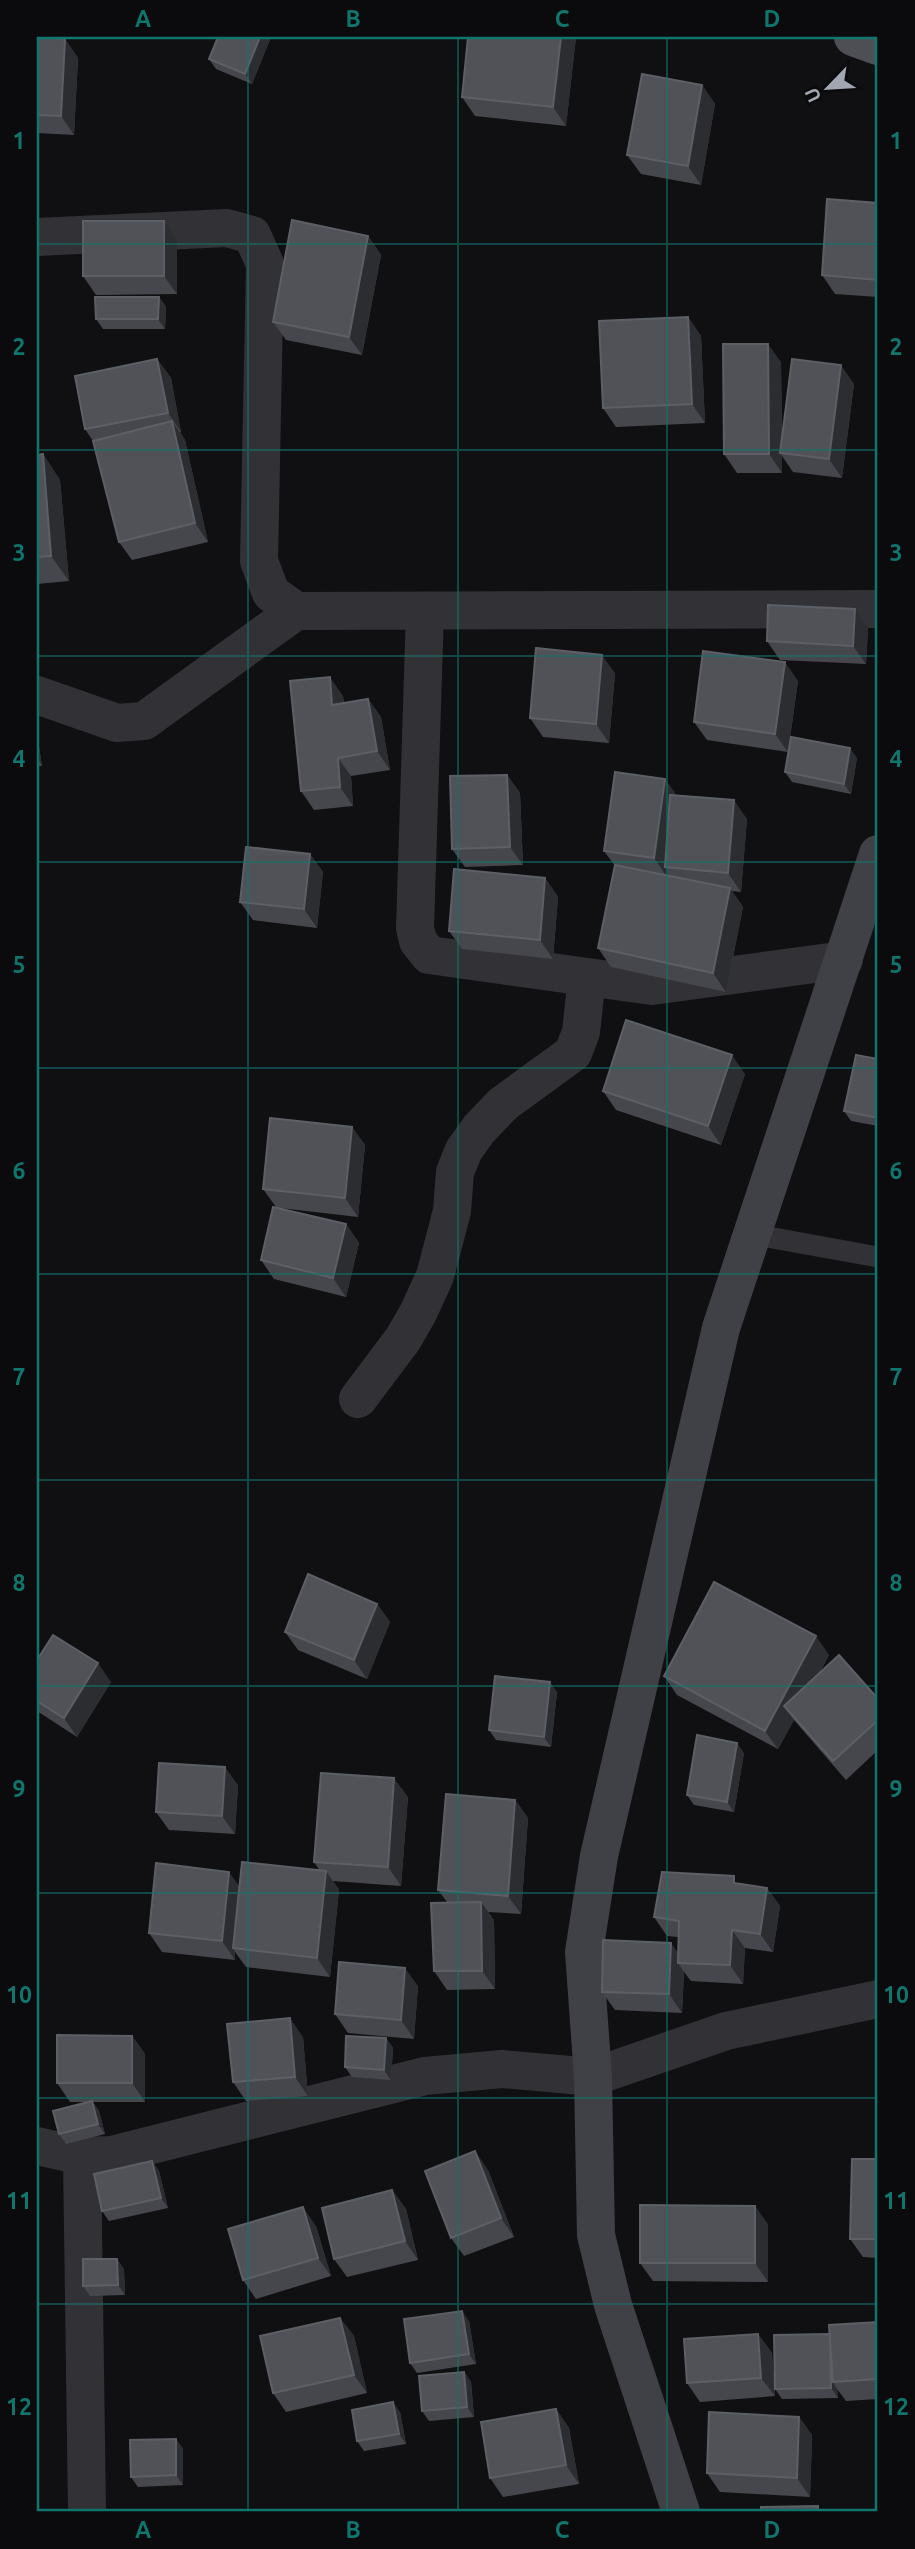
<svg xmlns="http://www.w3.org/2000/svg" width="915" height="2549" viewBox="0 0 915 2549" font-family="Ubuntu,sans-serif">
<rect width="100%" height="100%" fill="#101012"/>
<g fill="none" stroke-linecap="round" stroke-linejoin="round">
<path stroke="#323236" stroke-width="21" d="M751,1234L878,1257"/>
<path stroke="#323236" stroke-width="38" d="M37,237L227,228L252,235L265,264L259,561L271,593L296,611L878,609
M425,611L415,928L418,941L429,955L652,986L844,960
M37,695L117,723L144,721L296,611
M358,1399L403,1339L418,1313L435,1276L452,1211L455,1172L464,1150L479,1129L503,1104L573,1053L581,1032L587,977
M37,2146L82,2156L112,2155L425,2076L502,2069L593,2077L726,2031L878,1999
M82,2156L87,2512"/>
<path stroke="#404146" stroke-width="38" d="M681,2512L613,2305L596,2235L593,2077L584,1952L599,1856L721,1328L878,854"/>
<path stroke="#4e4f55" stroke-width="38" d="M853,37L878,46"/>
</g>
<path fill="#46474d" d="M37,37L65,39L78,58L74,135L37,133Z
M218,37H271L252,84L216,69L209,59Z
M468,37H576L566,126L475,116L462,97Z
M702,85L715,104L701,185L641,174L627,155Z
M878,203V297L835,294L822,275Z
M368,236L381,255L362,355L286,340L273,322Z
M177,240V294L96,295L83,276Z
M159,297L166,307L165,329H103L96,319Z
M688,317L701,336L705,423L616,427L603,408Z
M157,359L171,378L181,432H180L185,440L208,542L132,560L119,542L93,441L85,429Z
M781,362L782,438L854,384L842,478L793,472L782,456V473H737L724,454Z
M43,454L60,480L69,581L37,584V455Z
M868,628L866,664L780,660L767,641Z
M615,673L609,743L543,737L530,718Z
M798,681L788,752L707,740L694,722Z
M343,696L344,703L368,699L381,717L390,770L351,776L353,806L314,810L301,791Z
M37,734L42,766H37Z
M857,758L851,794L792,782L785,772Z
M507,775L520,793L523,865L465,867L452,849Z
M665,779L676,795L747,819L741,892L732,891L743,907L726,992L611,967L598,948L615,866L604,851Z
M310,854L323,872L317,928L253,920L240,902Z
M545,878L558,897L553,959L462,949L449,931Z
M878,1059V1126L851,1121L844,1111Z
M745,1074L721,1145L616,1110L603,1091Z
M352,1127L365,1145L358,1217L280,1208L346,1224L359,1243L346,1297L274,1279L261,1260L276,1207L263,1189Z
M377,1604L390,1622L367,1679L298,1650L285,1632Z
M829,1655L819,1674L878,1699V1750L846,1780L794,1720L778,1749L677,1695L664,1676Z
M37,1660L111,1682L77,1737L37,1711Z
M557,1692L551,1747L496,1740L489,1730Z
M744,1753L734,1812L694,1805L687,1795Z
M238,1785L235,1834L169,1830L156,1812Z
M408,1797L401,1886L333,1881L339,1890L330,1977L246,1967L235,1952V1960L162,1952L149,1933L320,1871L314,1862Z
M515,1800L528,1818L521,1914L488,1912L494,1920L495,1989L447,1990L434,1971L447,1902L438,1890Z
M739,1883L767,1888L780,1906L773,1952L745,1948L743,1984L691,1981L684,1972L682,2013L615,2010L602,1992L678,1953V1937L667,1936L654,1917Z
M418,1986L414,2039L348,2033L335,2014Z
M132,2036L145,2054V2102H93L99,2111L105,2134L66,2144L59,2134L89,2102H70L57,2083Z
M303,2037L308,2096L246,2101L233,2082Z
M386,2038L393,2048L391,2080L352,2077L345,2067Z
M878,2159V2258L863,2257L850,2239Z
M152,2161L159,2171L168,2208L109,2221L102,2211Z
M488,2170L514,2237L464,2256L451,2238Z
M392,2190L406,2209L418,2260L347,2277L334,2259Z
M768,2224V2282L653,2281L640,2263Z
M316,2226L331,2276L256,2299L243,2280Z
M117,2259L124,2269L125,2295L90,2296L83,2286Z
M340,2318L354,2336L367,2393L286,2412L273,2393Z
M469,2321L476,2364L417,2373L410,2363Z
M878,2322V2399L846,2401L837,2389L838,2398L782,2399L775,2389L830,2334Z
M758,2334L772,2353L775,2396L700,2402L687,2383Z
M464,2372L471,2382L474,2417L429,2421L422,2411Z
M556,2409L569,2428L579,2484L503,2497L490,2478Z
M400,2412L406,2444L364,2451L357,2441Z
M799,2417L812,2435L810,2497L720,2492L707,2473Z
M176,2439L183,2449V2485L138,2487L131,2477Z"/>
<path fill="#2c2d31" d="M260,37H271L252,84L245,74Z
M561,37H576L566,126L553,107Z
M65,39L78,58L74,135L61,116Z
M702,85L715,104L701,185L688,166Z
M164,221L177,240V294L164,276Z
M368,236L381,255L362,355L349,337Z
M159,297L166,307L165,329L158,319Z
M688,317L701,336L705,423L692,404Z
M768,344L781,362L782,453H780L782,456V473L769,454Z
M157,359L171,378L181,432L168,413Z
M841,365L854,384L842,478L829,459Z
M172,421L185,440L208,542L195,523Z
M43,454L60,480L69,581L51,556Z
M855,609L868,628L866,664L853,646Z
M602,655L615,673L609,743L596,724Z
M785,662L798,681L788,752L775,734Z
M330,677L343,696L345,724L332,705Z
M368,699L381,717L390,770L377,751Z
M37,734L42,766L37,758Z
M850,748L857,758L851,794L844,784Z
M338,758L351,776L353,806L340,787Z
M507,775L520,793L523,865L510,847Z
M665,779L678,798L665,867L668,870L667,877L654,858Z
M734,800L747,819L741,892L728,873Z
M310,854L323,872L317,928L304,909Z
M545,878L558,897L553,959L540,940Z
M730,888L743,907L726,992L713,973Z
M732,1055L745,1074L721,1145L708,1126Z
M352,1127L365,1145L358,1217L345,1198Z
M346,1224L359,1243L346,1297L333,1278Z
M377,1604L390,1622L367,1679L354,1660Z
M816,1636L829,1655L795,1718L784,1706L794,1720L778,1749L765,1731Z
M98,1663L111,1682L77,1737L64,1718Z
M550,1682L557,1692L551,1747L544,1737Z
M737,1743L744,1753L734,1812L727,1802Z
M225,1767L238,1785L235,1834L222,1816Z
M394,1778L408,1797L401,1886L388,1867Z
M515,1800L528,1818L521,1914L508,1896Z
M326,1871L339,1890L330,1977L317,1958Z
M229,1872L242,1890L233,1948L235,1952V1960L222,1941Z
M767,1888L780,1906L773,1952L760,1934Z
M481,1902L494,1920L495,1989L482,1971Z
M732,1930L745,1948L743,1984L730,1965Z
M671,1943L684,1961L678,1963L684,1972L682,2013L669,1994Z
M405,1968L418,1986L414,2039L401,2020Z
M290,2018L303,2037L308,2096L295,2077Z
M132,2036L145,2054V2102L132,2083Z
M386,2038L393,2048L391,2080L384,2070Z
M92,2101L99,2111L105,2134L98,2124Z
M475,2151L488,2170L514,2237L501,2218Z
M152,2161L159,2171L168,2208L161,2198Z
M392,2190L406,2209L418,2260L405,2241Z
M755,2206L768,2224V2282L755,2263Z
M303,2207L316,2226L331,2276L318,2258Z
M117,2259L124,2269L125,2295L118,2285Z
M462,2311L469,2321L476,2364L469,2354Z
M340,2318L354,2336L367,2393L354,2375Z
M758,2334L772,2353L775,2396L761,2378Z
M830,2334L833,2382L837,2389L838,2398L831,2388Z
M464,2372L471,2382L474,2417L467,2407Z
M393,2402L400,2412L406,2444L399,2434Z
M556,2409L569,2428L579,2484L566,2465Z
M799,2417L812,2435L810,2497L797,2478Z
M176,2439L183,2449V2485L176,2475Z"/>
<path fill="#505258" stroke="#5d5f66" stroke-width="2" d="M37,37L65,39L61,116L37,115Z
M218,37H260L245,74L209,59Z
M468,37H561L553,107L462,97Z
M642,74L702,85L688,166L627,155Z
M827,199L878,203V280L822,275Z
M292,220L368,236L349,337L273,322Z
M83,221H164V276H83Z
M95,297H159L158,319H96Z
M688,317L692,404L603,408L599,321Z
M723,344H768L769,454H724Z
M157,359L168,413L85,429L75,376Z
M792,359L841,365L829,459L780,453Z
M172,421L195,523L119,542L93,441Z
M43,454L51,556L37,557V455Z
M768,605L855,609L853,646L767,641Z
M536,648L602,655L596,724L530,718Z
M703,651L785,662L775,734L694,722Z
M330,677L332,705L368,699L377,751L338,758L340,787L301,791L290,681Z
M791,737L850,748L844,784L785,772Z
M615,772L665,779L654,858L604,851Z
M507,775L510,847L452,849L450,776Z
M670,795L734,800L728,873L665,867Z
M246,847L310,854L304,909L240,902Z
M615,865L730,888L713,973L598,948Z
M454,869L545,878L540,940L449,931Z
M626,1020L732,1055L708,1126L603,1091Z
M856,1055L878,1059V1118L844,1111Z
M270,1118L352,1127L345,1198L263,1189Z
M273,1207L346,1224L333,1278L261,1260Z
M308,1574L377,1604L354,1660L285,1632Z
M714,1582L816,1636L765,1731L664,1676Z
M53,1635L98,1663L64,1718L37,1701V1660Z
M839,1655L878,1699V1720L833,1761L784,1706Z
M495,1676L550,1682L544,1737L489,1730Z
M697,1735L737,1743L727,1802L687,1795Z
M159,1763L225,1767L222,1816L156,1812Z
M321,1773L394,1778L388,1867L314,1862Z
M446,1794L515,1800L508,1896L438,1890Z
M242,1862L326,1871L317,1958L233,1948Z
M156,1863L229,1872L222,1941L149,1933Z
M662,1872L734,1876V1883L767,1888L760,1934L732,1930L730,1965L678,1963L679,1921L654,1917Z
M481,1902L482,1971H434L431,1903Z
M603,1940L671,1943L669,1994L602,1992Z
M339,1962L405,1968L401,2020L335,2014Z
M290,2018L295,2077L233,2082L227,2024Z
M57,2035L132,2036V2083H57Z
M346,2036L386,2038L384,2070L345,2067Z
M92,2101L98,2124L59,2134L53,2111Z
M475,2151L501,2218L451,2238L425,2171Z
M852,2159H878V2239H850Z
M152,2161L161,2198L102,2211L94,2174Z
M392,2190L405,2241L334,2259L322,2208Z
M640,2205L755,2206V2263H640Z
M303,2207L318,2258L243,2280L228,2229Z
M83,2259H117L118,2285L83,2286Z
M462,2311L469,2354L410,2363L404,2319Z
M340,2318L354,2375L273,2393L260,2336Z
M878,2322V2379L833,2382L829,2325Z
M758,2334L761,2378L687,2383L684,2339Z
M830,2334L831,2388L775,2389L774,2335Z
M464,2372L467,2407L422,2411L419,2376Z
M393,2402L399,2434L357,2441L352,2410Z
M556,2409L566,2465L490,2478L481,2422Z
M709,2412L799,2417L797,2478L707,2473Z
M176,2439V2475L131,2477L130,2440Z
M818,2506V2512H761V2507Z"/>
<path fill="none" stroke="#0f766e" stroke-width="2" stroke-opacity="0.55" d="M248,37V2512M458,37V2512M667,37V2512M37,244H878M37,450H878M37,656H878M37,862H878M37,1068H878M37,1274H878M37,1480H878M37,1686H878M37,1893H878M37,2098H878M37,2304H878"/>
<rect width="915" height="2549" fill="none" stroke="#0b0b0d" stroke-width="77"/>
<g transform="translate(828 88) rotate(245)" stroke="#0b0b0d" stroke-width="5" paint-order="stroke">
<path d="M0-5L12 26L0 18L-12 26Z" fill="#a2a7b2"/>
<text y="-10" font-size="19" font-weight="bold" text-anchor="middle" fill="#a2a7b2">U</text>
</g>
<rect x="38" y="38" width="838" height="2472" fill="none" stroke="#0f766e" stroke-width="2.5"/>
<g font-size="23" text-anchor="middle" font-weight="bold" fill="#0f766e">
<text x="143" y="27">A</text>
<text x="353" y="27">B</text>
<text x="562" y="27">C</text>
<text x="772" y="27">D</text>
<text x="19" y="149">1</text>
<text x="896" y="149">1</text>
<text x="19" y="355">2</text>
<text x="896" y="355">2</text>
<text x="19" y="561">3</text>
<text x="896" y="561">3</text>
<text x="19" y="767">4</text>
<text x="896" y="767">4</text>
<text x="19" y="973">5</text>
<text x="896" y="973">5</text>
<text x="19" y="1179">6</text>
<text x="896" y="1179">6</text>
<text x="19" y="1385">7</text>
<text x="896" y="1385">7</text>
<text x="19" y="1591">8</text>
<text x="896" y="1591">8</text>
<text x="19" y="1797">9</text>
<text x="896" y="1797">9</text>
<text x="19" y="2003">10</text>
<text x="896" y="2003">10</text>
<text x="19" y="2209">11</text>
<text x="896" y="2209">11</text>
<text x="19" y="2415">12</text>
<text x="896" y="2415">12</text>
<text x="143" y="2538">A</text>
<text x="353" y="2538">B</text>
<text x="562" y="2538">C</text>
<text x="772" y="2538">D</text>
</g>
</svg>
